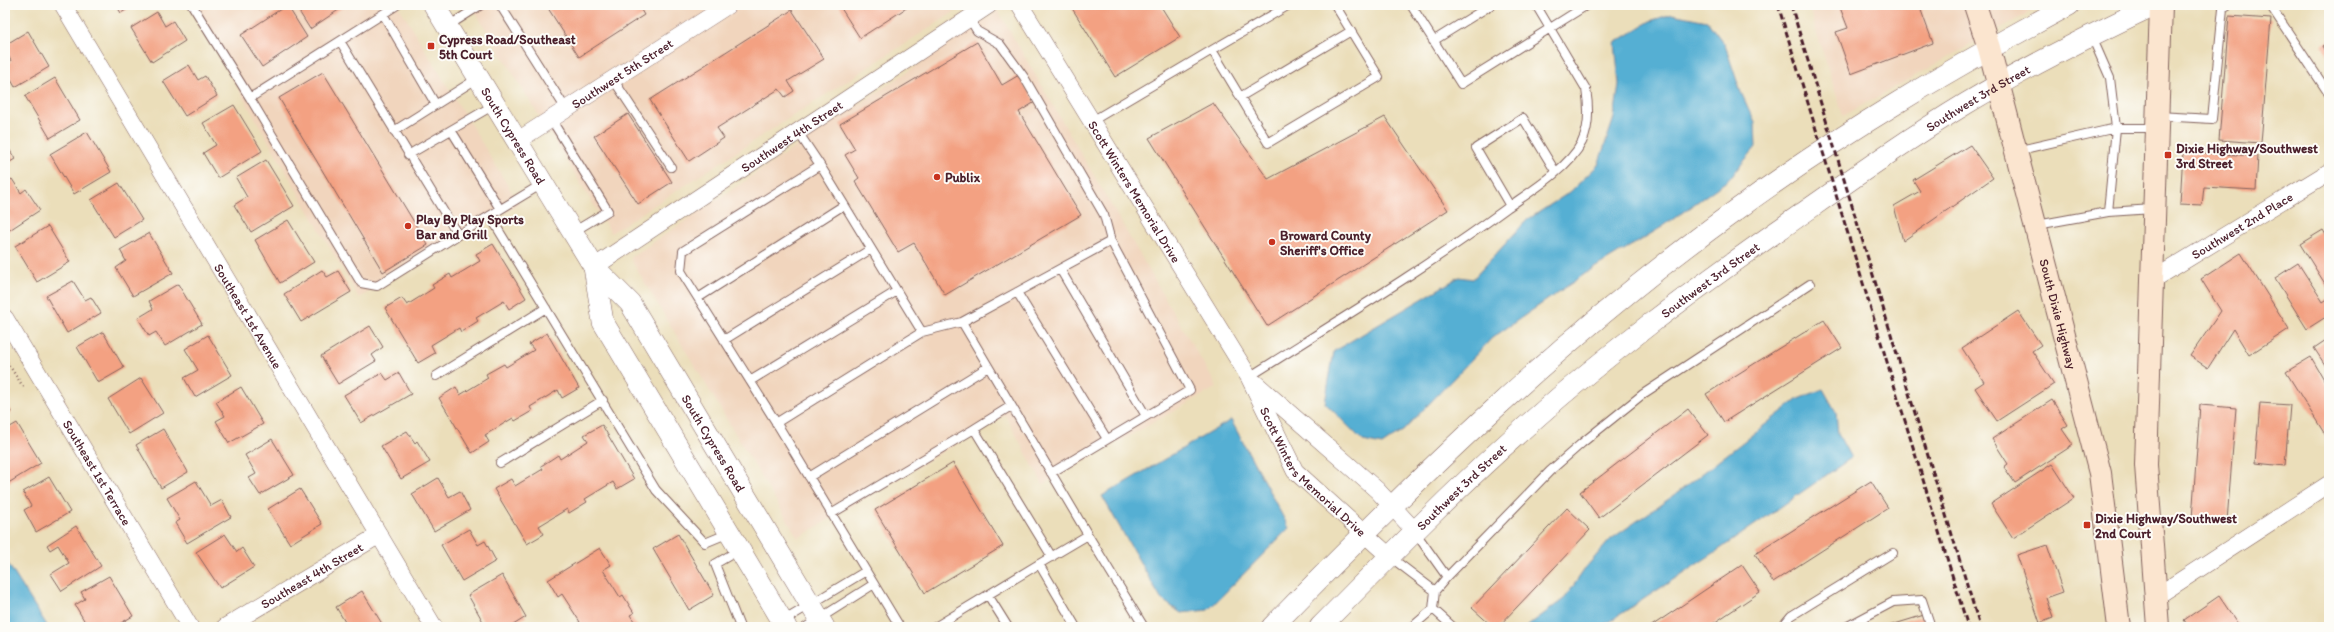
<svg xmlns="http://www.w3.org/2000/svg" width="2334" height="632" viewBox="0 0 2334 632" font-family="Itim,sans-serif">
<rect width="100%" height="100%" fill="#fdfcf7"/>
<filter id="ink" filterUnits="userSpaceOnUse"><feTurbulence type="fractalNoise" baseFrequency=".025" numOctaves="2"/><feDisplacementMap in="SourceGraphic" scale="8" xChannelSelector="R" yChannelSelector="G"/><feConvolveMatrix kernelMatrix="1 2 1 2 8 2 1 2 1" color-interpolation-filters="sRGB"/></filter>
<filter id="wash" filterUnits="userSpaceOnUse"><feTurbulence type="fractalNoise" baseFrequency=".012" numOctaves="4" result="noise"/><feDisplacementMap in="SourceGraphic" scale="16" xChannelSelector="R" yChannelSelector="G"/><feGaussianBlur stdDeviation="0.9" result="paint"/><feColorMatrix in="noise" values="0 0 0 0 0 0 0 0 0 0 0 0 0 0 0 0 0 1.4 0 .05"/><feComposite in="paint" operator="in"/></filter>
<g filter="url(#wash)">
<rect width="100%" height="100%" fill="#ebdeba"/>
<path fill="#f1d5bd" d="M190,5H398L519,204L359,298Z
M471,5H965L611,233Z
M1808,5H2042L1843,116Z
M998,11L1217,387L1043,484L1005,415L798,538L630,258Z"/>
<path fill="#55afd3" stroke="#50677f" d="M1672,14L1707,21L1725,45L1740,90L1755,123L1756,147L1728,180L1662,227L1589,271L1492,338L1404,430L1382,445L1363,441L1325,403L1334,351L1459,277L1473,279L1527,220L1570,192L1598,165L1614,118L1619,84L1615,43L1650,21Z
M1823,389L1836,412L1838,434L1851,458L1720,549L1601,627H1526L1565,598L1587,566L1611,539L1676,494L1798,399Z
M1231,420L1289,528L1208,610L1181,613L1161,599L1102,496Z
M5,559L48,627H5Z"/>
<g id="blocks">
<path fill="#f3a182" d="M116,5H134L121,13Z
M287,5L307,37L262,67L241,35Z
M295,5H346L310,29Z
M546,5H638L644,15L579,57Z
M839,5H911L860,38Z
M1070,5H1160L1180,37L1115,77Z
M1839,5H1919L1933,43L1851,74L1836,32L1848,28Z
M792,10L824,59L788,81L794,91L785,97L779,89L717,128L724,138L689,161L650,100Z
M157,12L165,26L173,21L185,41L152,62L131,28Z
M2229,16L2271,19L2261,143L2219,140Z
M28,31L49,67L15,87L5,69V64L11,61L5,50V45Z
M2329,41V58L2322,46Z
M977,42L1002,85L1019,75L1035,102L1019,112L1081,215L945,295L914,243L898,252L855,181L859,178L845,155L855,149L840,124Z
M189,65L198,80L205,76L217,96L185,116L163,81Z
M323,72L428,245L383,272L279,98Z
M55,78L80,120L50,138L25,96Z
M1213,103L1268,179L1385,117L1448,210L1267,326L1149,138Z
M234,105L262,151L218,178L203,153L216,145L203,123Z
M628,114L672,182L638,204L594,136Z
M87,132L111,172L74,194L50,154Z
M5,142L15,159L5,165Z
M1970,145L1993,178L1903,241L1894,206L1920,191L1913,180Z
M2183,152L2258,156L2256,190L2204,187L2202,205L2180,204Z
M266,160L294,206L251,232L234,205L247,197L236,178Z
M12,179L21,193L26,189L40,210L8,231L5,226V183Z
M119,183L142,220L114,237L91,200Z
M288,220L314,262L280,283L255,240Z
M48,226L70,262L37,282L15,246Z
M2323,230L2329,240V290L2300,244Z
M149,233L173,273L133,296L116,268L126,261L120,250Z
M493,244L526,298L509,309L504,301L476,318L478,321L461,332L459,328L431,345L435,353L418,363L385,308L402,298L407,305L434,288L432,285L450,274L452,278L480,261L476,254Z
M2241,253L2289,329L2249,355L2233,329L2208,368L2190,356L2221,311L2201,279Z
M2298,263L2323,302L2329,298V315L2307,329L2275,278Z
M322,270L327,277L338,271L351,292L301,322L284,294Z
M73,281L85,300L91,297L101,313L67,333L46,296Z
M178,284L202,324L165,346L156,332L149,336L138,318L153,309L149,301Z
M2018,311L2041,345L2032,351L2054,384L1997,421L1975,388L1984,382L1962,348Z
M1824,320L1842,348L1724,422L1706,394Z
M370,326L383,347L372,355L376,361L338,384L321,356Z
M103,332L124,368L98,383L77,347Z
M547,333L579,388L562,398L558,390L530,407L532,411L515,421L513,418L485,435L489,442L472,453L439,398L456,387L460,395L488,378L486,374L504,364L506,367L534,350L529,344Z
M208,335L232,375L195,397L184,378L198,370L185,349Z
M2329,338V371L2314,348Z
M2311,357L2329,388V434L2326,436L2286,372Z
M382,373L387,380L399,373L411,394L361,423L344,395Z
M141,378L163,413L129,434L108,399Z
M241,387L263,424L229,443L216,421L225,416L216,402Z
M2052,400L2068,425L2062,429L2073,445L2015,483L2004,467L2008,464L1992,439Z
M5,402L11,412L5,416Z
M2260,403L2290,405L2285,466L2255,463Z
M2200,405L2236,408L2227,521L2192,519Z
M1688,409L1708,435L1599,518L1580,492Z
M17,423L41,463L5,485V430Z
M602,425L634,479L617,489L613,482L585,499L587,502L569,513L567,509L539,526L544,534L527,544L494,489L511,479L515,486L543,469L541,466L558,455L560,459L588,441L584,435Z
M163,429L188,472L161,488L136,445Z
M407,431L415,443L417,441L430,462L401,479L381,446Z
M272,439L294,475L260,495L249,478L256,474L245,455Z
M953,463L1003,546L925,593L875,510Z
M2052,464L2074,498L2013,538L1991,504Z
M49,477L70,512L36,532L24,510L31,506L23,492Z
M438,478L449,497L460,491L470,510L434,531L412,494Z
M196,481L211,506L222,500L231,517L187,543L175,523L180,520L167,498Z
M1871,481L1888,508L1773,582L1755,554Z
M300,489L322,524L290,544L268,509Z
M1567,508L1590,530L1498,627H1493L1472,608Z
M76,526L101,566L62,591L51,574L69,563L58,545L50,550L47,545Z
M469,529L478,545L485,541L496,561L462,581L441,545Z
M225,534L237,552L242,548L254,567L220,588L196,552Z
M678,534L714,595L689,610L653,549Z
M2047,545L2063,592L2046,598L2053,618L2040,623L2017,555Z
M600,548L611,565L603,570L620,597L623,595L634,613L630,615L638,627H578L576,624L580,622L562,594L558,597L548,580Z
M1742,565L1760,592L1708,627H1650Z
M502,575L526,617L510,627H486L468,595Z
M109,576L133,616L114,627H88L75,605L85,599L81,592Z
M362,591L384,627H348L336,607Z
M2219,596L2240,627H2189L2184,620Z
M1924,615L1927,627H1885Z"/>
</g>
</g>
<g filter="url(#ink)">
<use href="#blocks" fill-opacity="0" stroke="#82625d" stroke-width="1"/>
<g fill="none" stroke-linecap="round" stroke-linejoin="round">
<defs>
<path id="service" d="M192,5L250,98
M397,5L250,98L361,283L377,286L458,235
M500,5L566,109
M1289,5L1212,50L1268,143L1379,77L1335,5
M1411,5L1461,84L1587,5
M2270,5L2329,94
M383,14L436,105
M969,18L977,31L1000,44L1024,77L1104,215L1111,241
M448,26L481,5
M2092,37L2110,78L2116,128L2108,212L2153,209
M340,41L458,235L542,184
M1433,41L1491,5
M613,79L671,167
M1240,97L1351,31
M2158,116L2212,119L2223,8L2228,5
M551,119L608,211L573,232
M1092,121L1212,50
M451,130L500,209
M394,131L478,78
M798,132L820,165
M2016,151L2116,128H2156
M408,155L494,105
M1510,206L1476,148L1523,118L1555,171
M490,216L656,490L705,543L729,533
M2037,225L2108,212
M1060,269L1146,416
M1017,292L1107,439
M698,298L844,205
M922,332L962,322
M724,340L871,249
M436,376L546,308
M1249,377C1336,322 1424,269 1507,208C1530,192 1569,168 1582,142C1590,126 1589,107 1586,89L1536,5
M750,381L897,291
M776,423L922,332L820,165L683,251L681,271L779,427L900,627
M974,429L1011,406
M500,463L603,400
M1051,473L1190,390L1111,241L962,322L1088,535
M809,477L988,367
M831,514L974,429L1052,557
M1415,532L1447,577
M739,550L715,564L740,627
M1389,556L1435,591
M1039,564L1088,535L1144,627
M988,595L1008,627
M1433,609L1453,627
M783,621L866,571
M806,627L874,584
M935,627L1039,564L1076,627
M1412,627L1433,609L1435,591L1447,577L1550,471L1582,443L1643,394L1810,284
M1782,627L1791,616L1893,553
M1846,627L1893,602L1922,600L1931,627"/>
<g id="minor">
<path id="s1" d="M63,5L434,627"/>
<path id="s2" d="M1020,5L1249,377L1295,471L1389,556"/>
<path id="s3" d="M517,141L728,5"/>
<path id="s4" d="M594,267L989,5"/>
<path id="s5" d="M2154,279L2329,172"/>
<path id="s6" d="M5,318L190,627"/>
<path d="M1255,383L1377,490L1414,530"/>
<path d="M2154,598L2329,484"/>
<path id="s7" d="M225,627L379,535"/>
</g>
<g id="tertiary">
<path id="s8" d="M434,5L594,267L630,303L824,627"/>
<path d="M594,267L603,322L786,627"/>
<path d="M1272,627C1417,478 1566,333 1735,211C1841,133 1954,67 2069,5"/>
<path id="s9" d="M1320,627C1389,557 1457,487 1531,422C1608,353 1691,292 1776,232C1839,188 1901,143 1967,103C2027,67 2091,35 2154,5"/>
</g>
<g id="secondary">
<path id="s10" d="M1975,5L1989,48L2100,473L2119,627"/>
<path d="M2158,627L2146,465L2161,5"/>
</g>
</defs>
<use href="#service" stroke="#82625d" stroke-width="10"/>
<use href="#minor" stroke="#82625d" stroke-width="18"/>
<use href="#tertiary" stroke="#82625d" stroke-width="22"/>
<use href="#secondary" stroke="#82625d" stroke-width="24"/>
<path stroke="#82625d" stroke-width="2.5" stroke-dasharray="1 3" stroke-linecap="butt" d="M5,359L24,388"/>
<use href="#service" stroke="#fff" stroke-width="8"/>
<use href="#minor" stroke="#fff" stroke-width="17"/>
<use href="#tertiary" stroke="#fff" stroke-width="21"/>
<use href="#secondary" stroke="#fbe5cf" stroke-width="22"/>
<path stroke="#4a1f2b" stroke-width="3" stroke-dasharray="6 3" stroke-linecap="butt" d="M1778,5L1968,627
M1791,5L1980,627"/>
</g>
</g>
<g fill="#c8321e" stroke="#fdfcf7" stroke-width="1.5">
<rect x="427" y="42" width="8" height="8" rx="2"/>
<rect x="2164" y="151" width="8" height="8" rx="2"/>
<circle cx="937" cy="177" r="4"/>
<circle cx="408" cy="226" r="4"/>
<circle cx="1272" cy="242" r="4"/>
<rect x="2083" y="521" width="8" height="8" rx="2"/>
</g>
<g text-anchor="middle" stroke-width="4" stroke-linejoin="round" paint-order="stroke">
<g font-size="13" font-weight="bold" fill="#4a1f2b" stroke="#fdfcf7" text-anchor="start">
<text x="439" y="44">Cypress Road/Southeast<tspan x="439" dy="15">5th Court</tspan></text>
<text x="2176" y="153">Dixie Highway/Southwest<tspan x="2176" dy="15">3rd Street</tspan></text>
<text x="945" y="182">Publix</text>
<text x="416" y="224">Play By Play Sports<tspan x="416" dy="15">Bar and Grill</tspan></text>
<text x="1280" y="240">Broward County<tspan x="1280" dy="15">Sheriff's Office</tspan></text>
<text x="2095" y="523">Dixie Highway/Southwest<tspan x="2095" dy="15">2nd Court</tspan></text>
</g>
<g font-size="13" fill="#4a1f2b" stroke="#fdfcf7">
<text dy="5" stroke="none"><textPath href="#s3" startOffset="125">Southwest 5th Street</textPath></text>
<text dy="5" stroke="none"><textPath href="#s9" startOffset="847">Southwest 3rd Street</textPath></text>
<text dy="5" stroke="none"><textPath href="#s8" startOffset="153">South Cypress Road</textPath></text>
<text dy="5" stroke="none"><textPath href="#s4" startOffset="237">Southwest 4th Street</textPath></text>
<text dy="5" stroke="none"><textPath href="#s2" startOffset="219">Scott Winters Memorial Drive</textPath></text>
<text dy="5" stroke="none"><textPath href="#s5" startOffset="103">Southwest 2nd Place</textPath></text>
<text dy="5" stroke="none"><textPath href="#s9" startOffset="523">Southwest 3rd Street</textPath></text>
<text dy="5" stroke="none"><textPath href="#s10" startOffset="320">South Dixie Highway</textPath></text>
<text dy="5" stroke="none"><textPath href="#s1" startOffset="362">Southeast 1st Avenue</textPath></text>
<text dy="5" stroke="none"><textPath href="#s8" startOffset="521">South Cypress Road</textPath></text>
<text dy="5" stroke="none"><textPath href="#s2" startOffset="553">Scott Winters Memorial Drive</textPath></text>
<text dy="5" stroke="none"><textPath href="#s6" startOffset="180">Southeast 1st Terrace</textPath></text>
<text dy="5" stroke="none"><textPath href="#s9" startOffset="199">Southwest 3rd Street</textPath></text>
<text dy="5" stroke="none"><textPath href="#s7" startOffset="101">Southeast 4th Street</textPath></text>
</g>
</g>
<rect width="2334" height="632" fill="none" stroke="#fdfcf7" stroke-width="20"/>
</svg>
